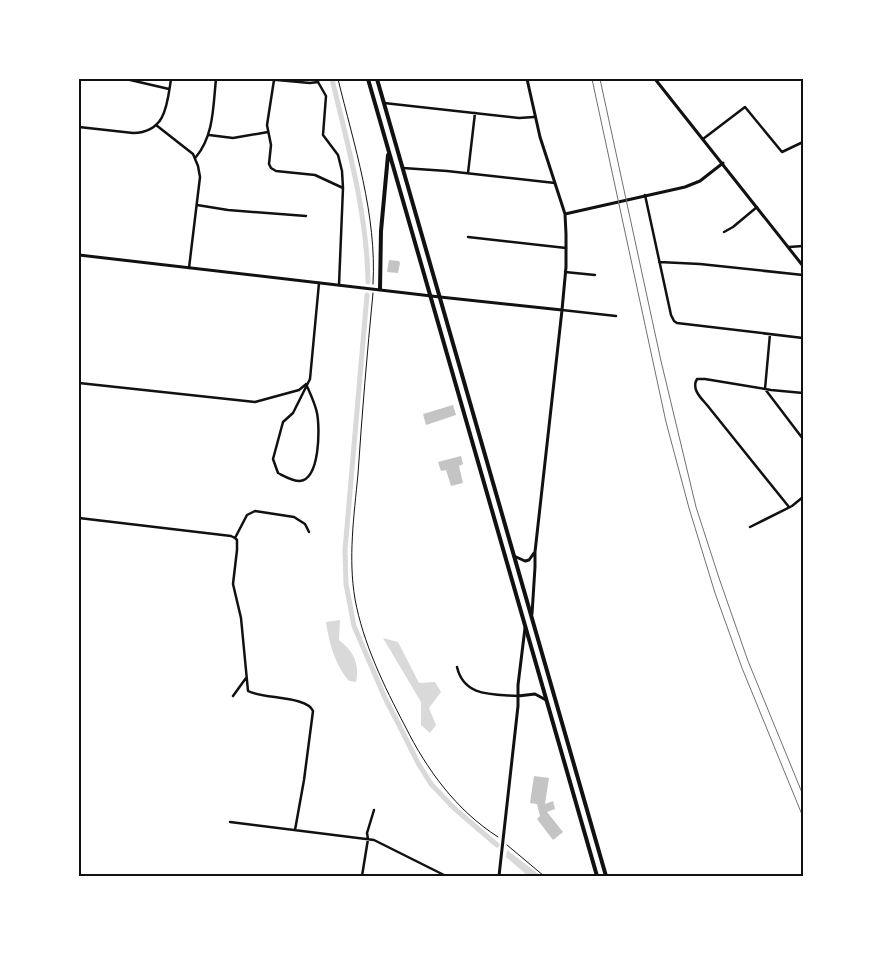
<svg xmlns="http://www.w3.org/2000/svg" width="882" height="955" viewBox="0 0 882 955" font-family="Figtree,sans-serif">
<rect width="100%" height="100%" fill="#fff"/>
<path fill="#d9d9d9" d="M340,620L339,640C353,651 360,663 356,682L349,681C335,665 329,643 326,622Z
M383,638L398,642L419,683L435,682L441,692L429,708L436,725L430,733L421,725V702Z
M507,850L541,876H528L506,857Z"/>
<g fill="none" stroke-linecap="round" stroke-linejoin="round">
<path stroke="#d9d9d9" stroke-width="5" d="M332,79C348,146 367,213 368,282
M367,295L345,550L346,584L354,626L385,698L399,725L418,763L431,784L455,809L497,845"/>
</g>
<path fill="#c4c4c4" d="M389,260L399,261L400,263L398,273L387,272Z
M453,405L456,415L426,425L423,414Z
M461,456L463,464L459,466L463,483L451,486L446,470L441,471L438,462Z
M534,776L549,778L545,804L553,801L555,809L547,812L563,832L553,840L537,819L540,816L537,804L530,803Z"/>
<g fill="none" stroke-linecap="round" stroke-linejoin="round">
<path stroke="#111" stroke-width="1" d="M338,79C354,145 377,215 373,284
M373,293C367,354 362,414 358,474C354,516 348,558 355,599C363,643 384,686 405,726C427,770 456,810 498,837
M507,845L544,876"/>
<path stroke="#111" stroke-width="2.5" d="M126,79L169,89
M266,79L310,83L318,82V79
M274,80L267,125L271,145L269,164L271,168L276,171L315,175L343,188
M318,82L326,96L323,135L338,155L342,171L343,188L339,285
M384,103L519,118L534,117
M156,125L193,154L198,166L200,177L189,268
M79,127L133,133C166,132 167,105 171,79
M209,135L233,138L268,132
M703,139L745,107L782,152L803,142
M196,157C214,135 213,107 216,79
M403,168L447,171L555,183
M468,173L475,113
M645,195L671,315L674,321L677,323L803,338
M197,205L228,210L306,216
M724,232L733,227L757,207
M468,237L566,248
M789,247L803,246
M659,262L700,264L803,275
M565,272L595,275
M562,310L616,316
M770,334L765,389L803,439
M79,383L255,402L299,390L305,385
M306,384C310,393 315,403 317,413C320,428 320,479 300,481C292,481 284,476 278,473L273,459L283,422L293,413L310,379L319,283
M789,507L707,405C701,398 691,389 697,379H705L771,390L803,393
M79,518L231,536L235,538
M750,527L792,506L803,497
M235,538L237,540V550L233,584L241,618L248,691C263,699 307,696 313,711L304,780L295,830
M235,538L247,515L255,511L294,517L305,524L309,532
M457,667C464,697 492,694 518,696
M233,696L246,678
M230,822L374,840L446,876
M362,876L368,839L367,833L374,810"/>
<path stroke="#111" stroke-width="3" d="M527,79L540,137L565,214L566,234V267L562,310L535,552V567L532,614
M565,214L685,187L700,181L723,163
M440,297L562,310
M514,556L525,561L529,560L534,553
M518,696L535,694L546,700
M499,876L518,706V685L525,628"/>
<path stroke="#111" stroke-width="3" d="M655,79L803,266
M79,255L440,297"/>
<path stroke="#111" stroke-width="4" d="M368,79L597,876
M377,79L606,876
M380,289L381,231L388,155"/>
<path stroke="#707070" stroke-width="1" d="M592,79L666,422L689,508L715,593L742,668L803,817
M600,79L661,361L696,507L719,578L748,661L803,795"/>
</g>
<rect width="882" height="955" fill="none" stroke="#ffffff" stroke-width="160"/>
<rect x="80" y="80" width="722" height="795" fill="none" stroke="#111" stroke-width="2"/>
</svg>
